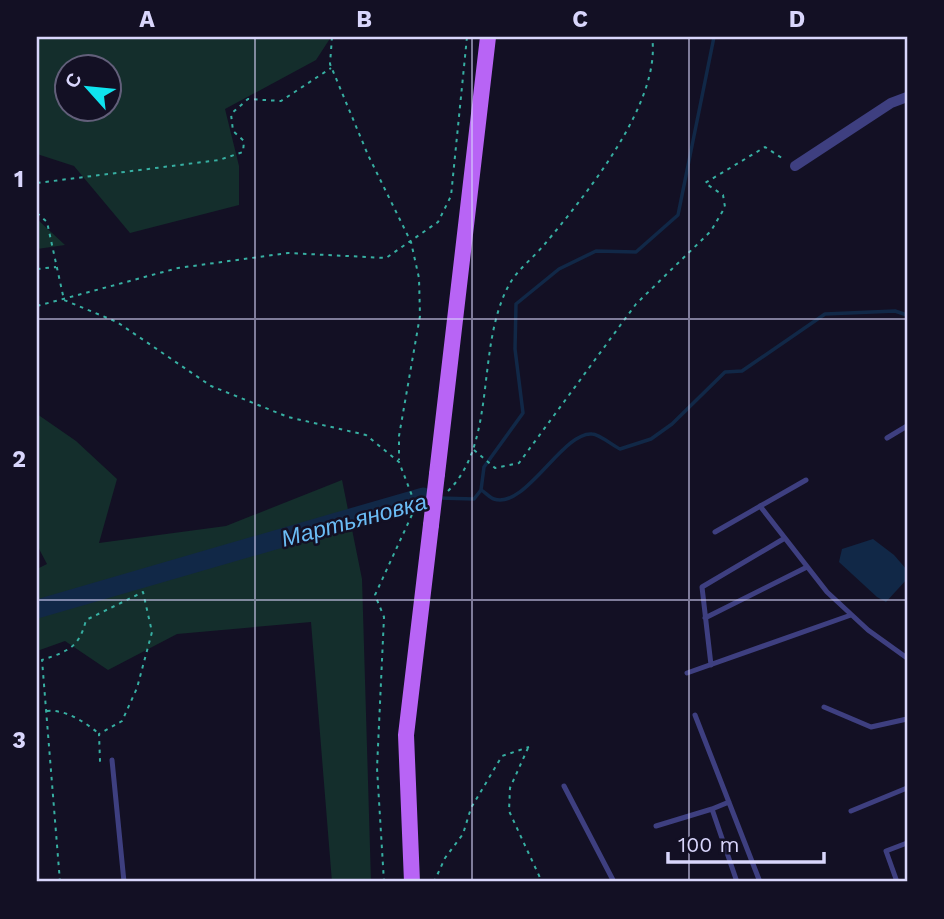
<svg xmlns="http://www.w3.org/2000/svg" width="944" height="919" viewBox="0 0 944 919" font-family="'Work Sans',sans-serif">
<rect width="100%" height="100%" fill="#131024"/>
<path fill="#142e2c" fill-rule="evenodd" d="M37,37H331L316,60L225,109L239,166V205L130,233L74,166L37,154ZM66,66H108V108H66Z
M37,219L65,245L37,249Z
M37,414L76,441L117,479L99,543L226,526L342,480L362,579L371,882H332L311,622L177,634L108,670L65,641L37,651V569L47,564L37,545Z"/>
<path fill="#112847" d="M873,539L894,555L907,570V579L886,602L877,597L839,562L842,549Z"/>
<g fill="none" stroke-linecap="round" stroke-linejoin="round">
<path stroke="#112847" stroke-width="3.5" d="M481,490C485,492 490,498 494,499C525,510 563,431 592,434C599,434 612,445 620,449L651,439L672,424L725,372L742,371L825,314L895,311L907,315
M439,498L474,499L481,490L484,467L523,413L515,349L516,304L559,269L596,251L636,252L678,215L714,37"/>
<path stroke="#112847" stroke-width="19" d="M37,609L423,497"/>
<path stroke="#37afa2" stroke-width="2" stroke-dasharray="3.5 5" stroke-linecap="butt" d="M332,37L330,64L368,155L411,242L419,278L420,316L399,436V460
M675,37H694
M37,183L219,160L243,152L244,141L233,131L231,114L248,99L281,101L331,68
M37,213L47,222L64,300L117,322L211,386L288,417L366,435L399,462L416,506L375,595L384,617L377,768L384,882
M37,269L56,267
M37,306L178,268L288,253L386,258L438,222L451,196L467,37
M474,450L495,468L519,463L636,304L711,231L725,207L723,195L705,183L765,147L785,160
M448,491C498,442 475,347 509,285C517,270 533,258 544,245C584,197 662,103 652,37
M47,711C65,709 85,722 98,733
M528,748L510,788L509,811L542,882
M60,882L42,660C68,651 79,648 86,620L143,592L152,632L137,688L122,721L99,734L100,761H104
M434,882L445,858L463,834L471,808L502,756L529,747"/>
<path stroke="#3e3f80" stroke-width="5" d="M887,438L907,426
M760,506L827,592L868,630L907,658
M715,532L806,480
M705,618L807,567
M711,665L702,587L785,538
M687,673L851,615
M824,707L871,727L907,719
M695,715L760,882
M112,760L124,882
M564,786L614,882
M712,809L729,802
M851,811L907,788
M656,826L712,809L737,882
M896,879L886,851L907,843"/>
<path stroke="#3e3f80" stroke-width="10" d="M795,166L891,103L907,97"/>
<path stroke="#b864f5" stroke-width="16" d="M437,474L488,37
M412,882L406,735L431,525"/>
<path stroke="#b864f5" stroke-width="16" d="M431,525L437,474"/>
</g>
<path fill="none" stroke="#d9d6fc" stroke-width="2" stroke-opacity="0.55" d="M255,37V882M472,37V882M689,37V882M37,319H907M37,600H907"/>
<g text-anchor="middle" stroke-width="5" stroke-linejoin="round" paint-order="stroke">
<g font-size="23" font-style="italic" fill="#6bbcf5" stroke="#131024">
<text transform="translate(354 520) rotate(-15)" y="8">Мартьяновка</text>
</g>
</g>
<rect width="944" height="919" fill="none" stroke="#131024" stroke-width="77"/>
<g transform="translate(88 88) rotate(297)"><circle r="33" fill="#131024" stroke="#625f7a" stroke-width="2"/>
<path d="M0-5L12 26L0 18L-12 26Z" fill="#0fe4ef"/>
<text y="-10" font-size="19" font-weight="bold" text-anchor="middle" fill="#d9d6fc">С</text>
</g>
<path d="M668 852v10h156v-10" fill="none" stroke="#d9d6fc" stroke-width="3.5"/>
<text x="678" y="852" font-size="21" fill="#d9d6fc" stroke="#131024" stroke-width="5" paint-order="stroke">100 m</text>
<rect x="38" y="38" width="868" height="842" fill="none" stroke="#d9d6fc" stroke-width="2.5"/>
<g font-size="23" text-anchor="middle" font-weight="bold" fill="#d9d6fc">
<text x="147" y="27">A</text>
<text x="364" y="27">B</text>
<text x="580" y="27">C</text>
<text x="797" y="27">D</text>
<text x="19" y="187">1</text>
<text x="19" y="467">2</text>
<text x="19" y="748">3</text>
</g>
</svg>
